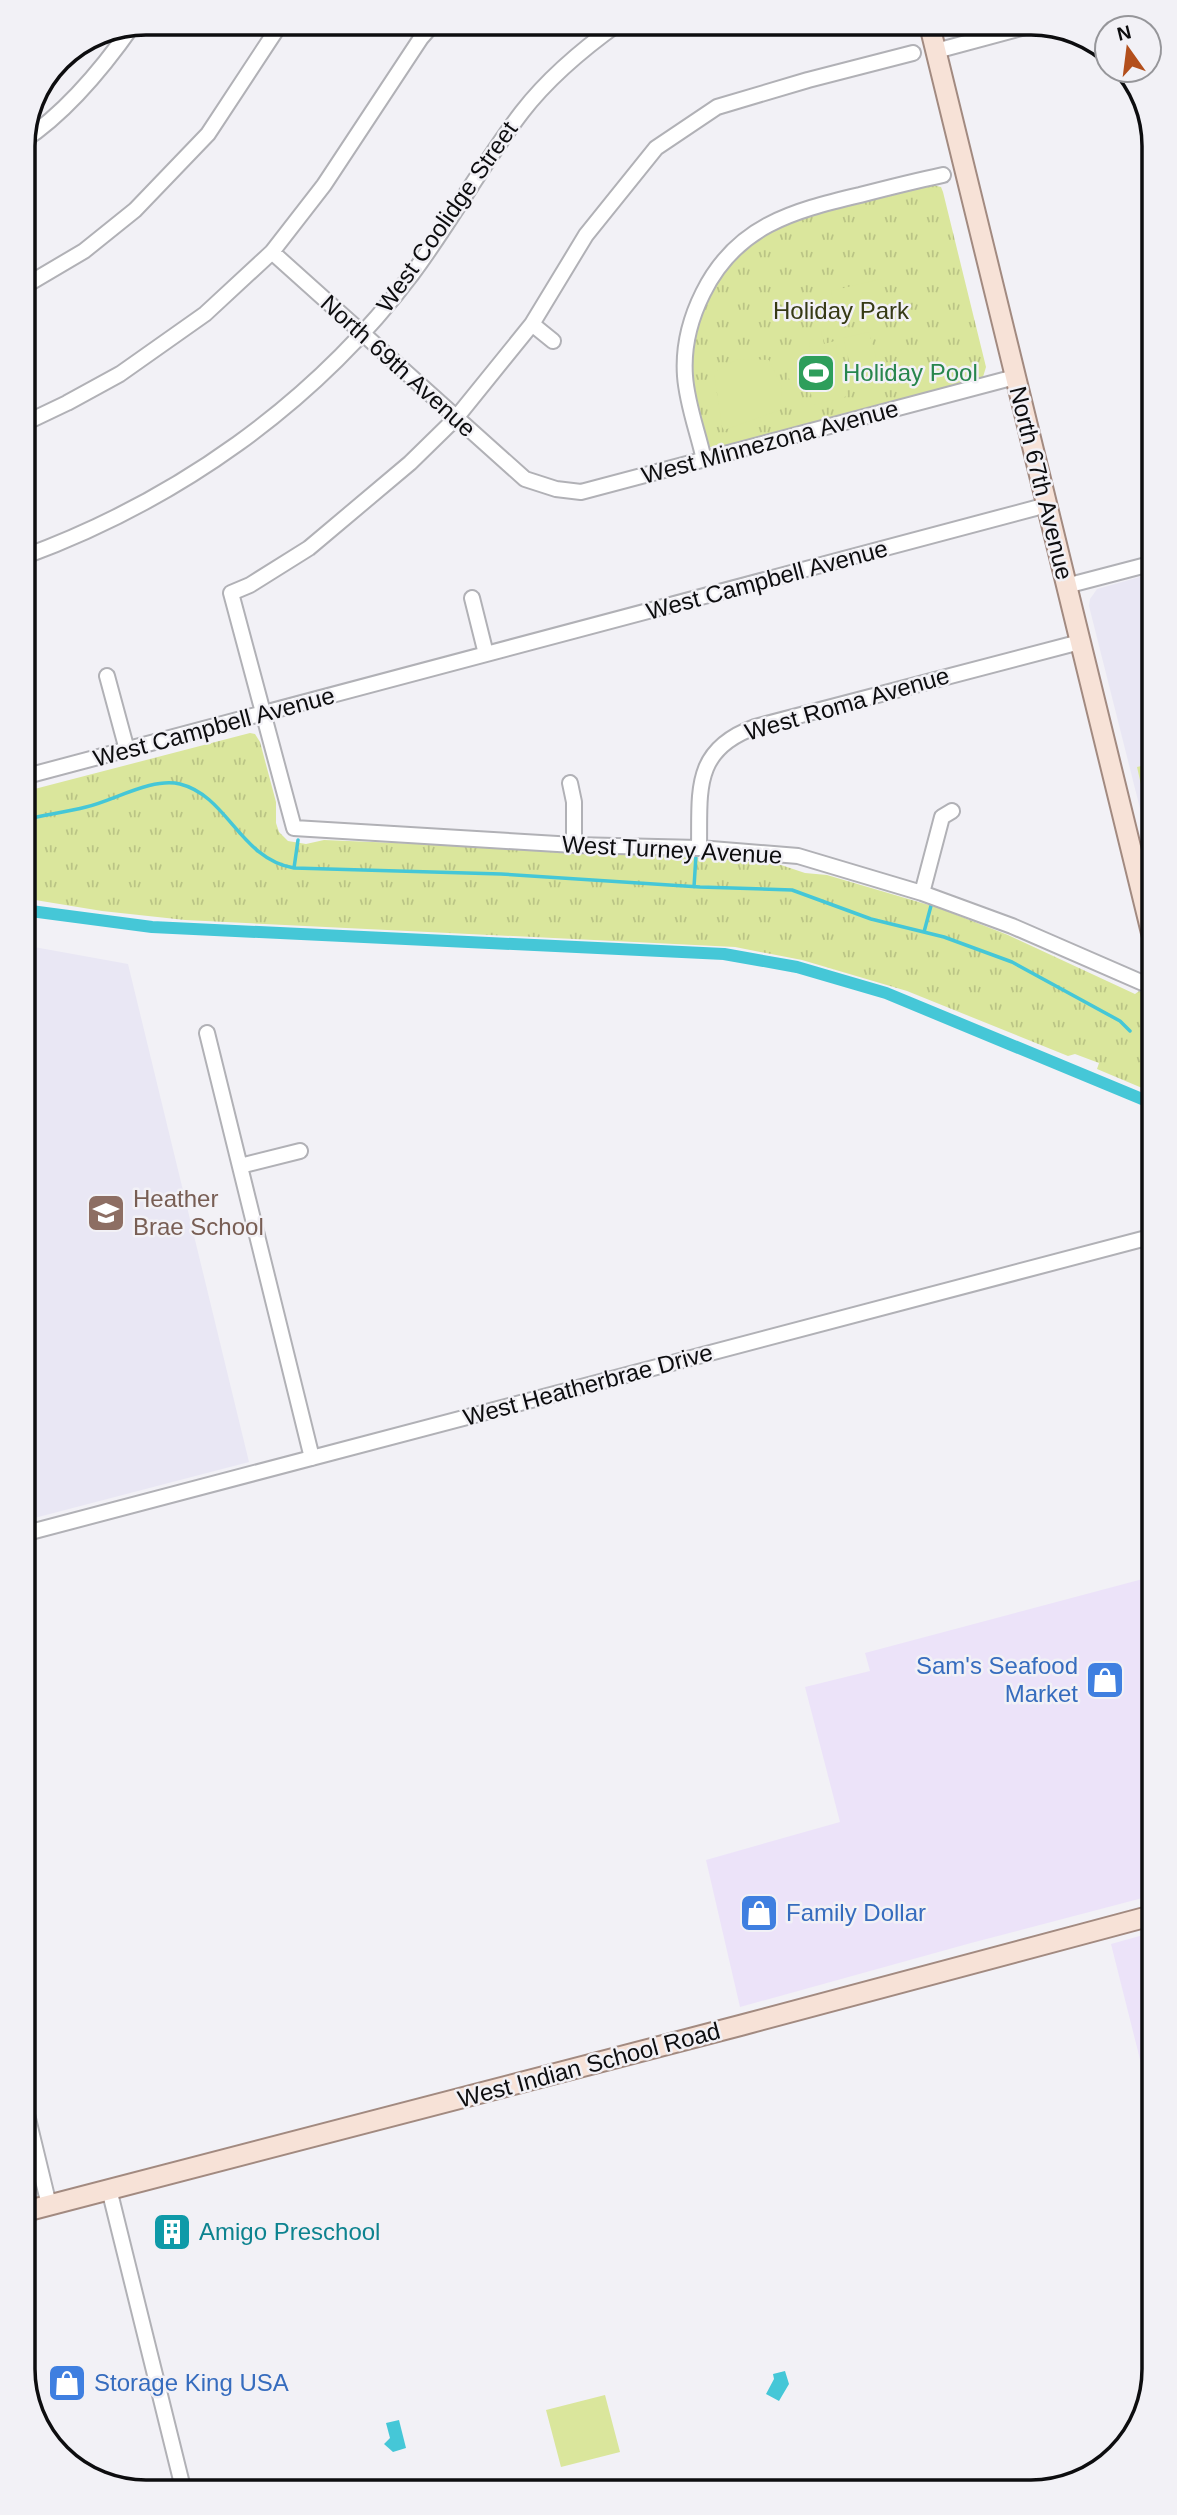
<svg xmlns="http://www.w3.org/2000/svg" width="1177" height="2515" viewBox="0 0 1177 2515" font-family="Helvetica,sans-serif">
<defs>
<pattern id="grass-tufts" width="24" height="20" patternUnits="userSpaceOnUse" patternTransform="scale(1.75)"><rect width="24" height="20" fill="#dae69c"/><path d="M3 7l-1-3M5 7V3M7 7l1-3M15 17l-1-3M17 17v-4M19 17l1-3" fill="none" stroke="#bac485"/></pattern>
</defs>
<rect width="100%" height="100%" fill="#f2f1f6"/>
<path fill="#ece3f9" d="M1154,1576V1895L971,1943L740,2007L706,1860L840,1822L805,1687L870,1671L865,1653Z
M1154,1932V2115L1111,1944Z"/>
<path fill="#e9e7f4" d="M1154,573V864L1089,606L1090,599L1097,589Z
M23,945L128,964L249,1462L23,1521Z"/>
<path fill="url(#grass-tufts)" d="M932,185L941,187L943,192L986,367L983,377L720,448L710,447L707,442C700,414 692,387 693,358C694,303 730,250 778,226C797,217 819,213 839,208C870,200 901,193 932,185Z
M250,733L255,734L260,742L276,802V823L279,832L288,841L306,844L324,840L421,844L725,859L781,865L805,873L827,875L939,908L1008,935L1135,994L1139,991L1148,996L1154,1012V1093L1097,1069L1099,1063L1075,1054L1068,1056L907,991L802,960L735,947L185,920L102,911L23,898V792Z"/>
<path fill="#dae69c" d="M881,279L889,308L838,320L831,291Z
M821,331L824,344L835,341L848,396L814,405L807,379L790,383L787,368L803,364L802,359L810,357L809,341L814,339L813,333Z
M869,332L880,372L854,379L843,338Z
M738,359L769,360L782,387L780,410L724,430L722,427L714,372Z
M1154,763V809L1147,811L1137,767Z
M605,2395L620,2452L561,2467L546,2410Z"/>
<path fill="#45c7d7" d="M785,2371L789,2384L779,2401L766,2394L774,2379L773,2374Z
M399,2420L406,2448L393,2452L384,2444L390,2438L386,2423Z"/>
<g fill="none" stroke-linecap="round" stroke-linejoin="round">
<path stroke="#45c7d7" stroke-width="3.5" d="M23,820C44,815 66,812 86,807C113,801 152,777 180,784C228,796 240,859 294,868L501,874L700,887L792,890L871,919L944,937L1012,962L1120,1021L1130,1031
M294,868L298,840
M694,887L696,855
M924,932L932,902"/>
<path stroke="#45c7d7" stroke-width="12" d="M23,910L152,927L724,954L797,967L886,993L1154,1104"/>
<defs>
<path id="minor" d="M936,51L1040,23
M913,53L808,80L717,107L656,148L586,235L532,324L456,418L410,463L309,548L250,585L231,593L294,828L574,845L699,848L798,856L922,893L1012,926L1143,983L1154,981
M23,141C67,112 103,68 133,25
M272,252L525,479L556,489L581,492L1015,377
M23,287L84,251L135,210L208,134L281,23
M532,324L553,341
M23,424L67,403L120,374L205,314L272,252L324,185L421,38L434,23
M704,460C698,432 687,405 685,376C683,348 690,319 703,293C736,226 792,211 860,195C887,188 915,181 943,175
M23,557C176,501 313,405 412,274C451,222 482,164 522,112C549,77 584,48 619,23
M1066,586L1154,563
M472,598L486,654
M107,676L127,750
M23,777L1047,505
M570,783L574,802V845
M699,848C700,791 692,750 755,727L1080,642
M922,893L942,817L952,811
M207,1033L312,1458
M240,1166L300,1151
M23,1534L1154,1236
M23,2098L49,2205
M109,2189L184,2492"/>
<path id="major" d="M929,23L1154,943
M23,2212L742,2025L1154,1915"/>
</defs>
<use href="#minor" stroke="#b1b1b6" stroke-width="18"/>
<use href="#major" stroke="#a28a80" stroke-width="23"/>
<use href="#minor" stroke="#fff" stroke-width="14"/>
<use href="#major" stroke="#f7e2d7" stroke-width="19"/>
</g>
<defs>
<symbol id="stadium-square" viewBox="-11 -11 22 22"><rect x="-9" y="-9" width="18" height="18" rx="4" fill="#2e9e5b" stroke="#f2f1f6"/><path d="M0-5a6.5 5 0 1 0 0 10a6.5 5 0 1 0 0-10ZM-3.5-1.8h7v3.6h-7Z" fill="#fff"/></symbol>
<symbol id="school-square" viewBox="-11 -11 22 22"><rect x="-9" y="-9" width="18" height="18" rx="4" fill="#8d6e63" stroke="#f2f1f6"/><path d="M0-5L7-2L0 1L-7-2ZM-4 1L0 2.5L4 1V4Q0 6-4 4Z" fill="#fff"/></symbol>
<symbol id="shop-square" viewBox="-11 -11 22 22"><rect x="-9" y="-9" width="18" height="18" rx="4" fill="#3f7fe0" stroke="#f2f1f6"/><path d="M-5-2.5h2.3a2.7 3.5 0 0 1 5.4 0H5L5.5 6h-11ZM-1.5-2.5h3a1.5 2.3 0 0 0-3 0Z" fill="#fff"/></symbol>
<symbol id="building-square" viewBox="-11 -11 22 22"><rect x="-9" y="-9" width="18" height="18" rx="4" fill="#0f9aa8" stroke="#f2f1f6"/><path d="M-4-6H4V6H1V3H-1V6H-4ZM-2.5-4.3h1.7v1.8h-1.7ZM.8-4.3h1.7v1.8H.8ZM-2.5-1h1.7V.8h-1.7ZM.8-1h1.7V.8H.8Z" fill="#fff"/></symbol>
</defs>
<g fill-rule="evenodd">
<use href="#stadium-square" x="794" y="351" width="44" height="44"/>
<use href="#school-square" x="84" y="1191" width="44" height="44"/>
<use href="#shop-square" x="1083" y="1658" width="44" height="44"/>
<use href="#shop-square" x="737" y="1891" width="44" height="44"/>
<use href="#building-square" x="150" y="2210" width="44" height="44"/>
<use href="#shop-square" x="45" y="2361" width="44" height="44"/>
</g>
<g text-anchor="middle" stroke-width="5" stroke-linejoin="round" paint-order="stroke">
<g font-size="24" fill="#0d0d0f" stroke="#f2f1f6">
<text transform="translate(447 217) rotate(-55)" y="8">West Coolidge Street</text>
<text transform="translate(398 366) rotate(42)" y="8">North 69th Avenue</text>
<text transform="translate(770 442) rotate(-15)" y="8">West Minnezona Avenue</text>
<text transform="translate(1041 483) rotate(76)" y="8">North 67th Avenue</text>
<text transform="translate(767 580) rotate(-15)" y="8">West Campbell Avenue</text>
<text transform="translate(847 704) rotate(-16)" y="8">West Roma Avenue</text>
<text transform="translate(214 727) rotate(-15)" y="8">West Campbell Avenue</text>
<text transform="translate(672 850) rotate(3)" y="8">West Turney Avenue</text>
<text transform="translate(588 1385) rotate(-15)" y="8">West Heatherbrae Drive</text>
<text transform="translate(589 2065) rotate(-15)" y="8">West Indian School Road</text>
</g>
<g font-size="24" fill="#363a15" stroke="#f2f1f6">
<text x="841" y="319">Holiday Park</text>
</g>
<g font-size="24" fill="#27864d" stroke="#f2f1f6" text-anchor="start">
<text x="843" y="381">Holiday Pool</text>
</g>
<g font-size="24" fill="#785e54" stroke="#f2f1f6" text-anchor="start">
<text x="133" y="1207">Heather<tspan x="133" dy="28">Brae School</tspan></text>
</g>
<g font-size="24" fill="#366cbe" stroke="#f2f1f6" text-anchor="start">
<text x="1078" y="1674" text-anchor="end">Sam's Seafood<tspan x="1078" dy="28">Market</tspan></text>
<text x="786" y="1921">Family Dollar</text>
<text x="94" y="2391">Storage King USA</text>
</g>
<g font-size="24" fill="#0d838f" stroke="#f2f1f6" text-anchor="start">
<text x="199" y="2240">Amigo Preschool</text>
</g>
</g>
<path d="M0 0H1177V2515H0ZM146 35H1031A111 111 0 0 1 1142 146V2369A111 111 0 0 1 1031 2480H146A111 111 0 0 1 35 2369V146A111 111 0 0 1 146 35Z" fill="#f2f1f6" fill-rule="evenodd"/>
<path fill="none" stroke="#0d0d0f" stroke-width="3.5" d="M146 35H1031A111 111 0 0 1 1142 146V2369A111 111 0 0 1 1031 2480H146A111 111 0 0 1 35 2369V146A111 111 0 0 1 146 35Z"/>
<g transform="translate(1128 49) rotate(346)"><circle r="33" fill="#f2f1f6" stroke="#96969a" stroke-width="2"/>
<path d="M0-5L12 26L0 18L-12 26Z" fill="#b34f1c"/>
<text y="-10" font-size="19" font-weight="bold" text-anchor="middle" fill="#0d0d0f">N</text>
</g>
</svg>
